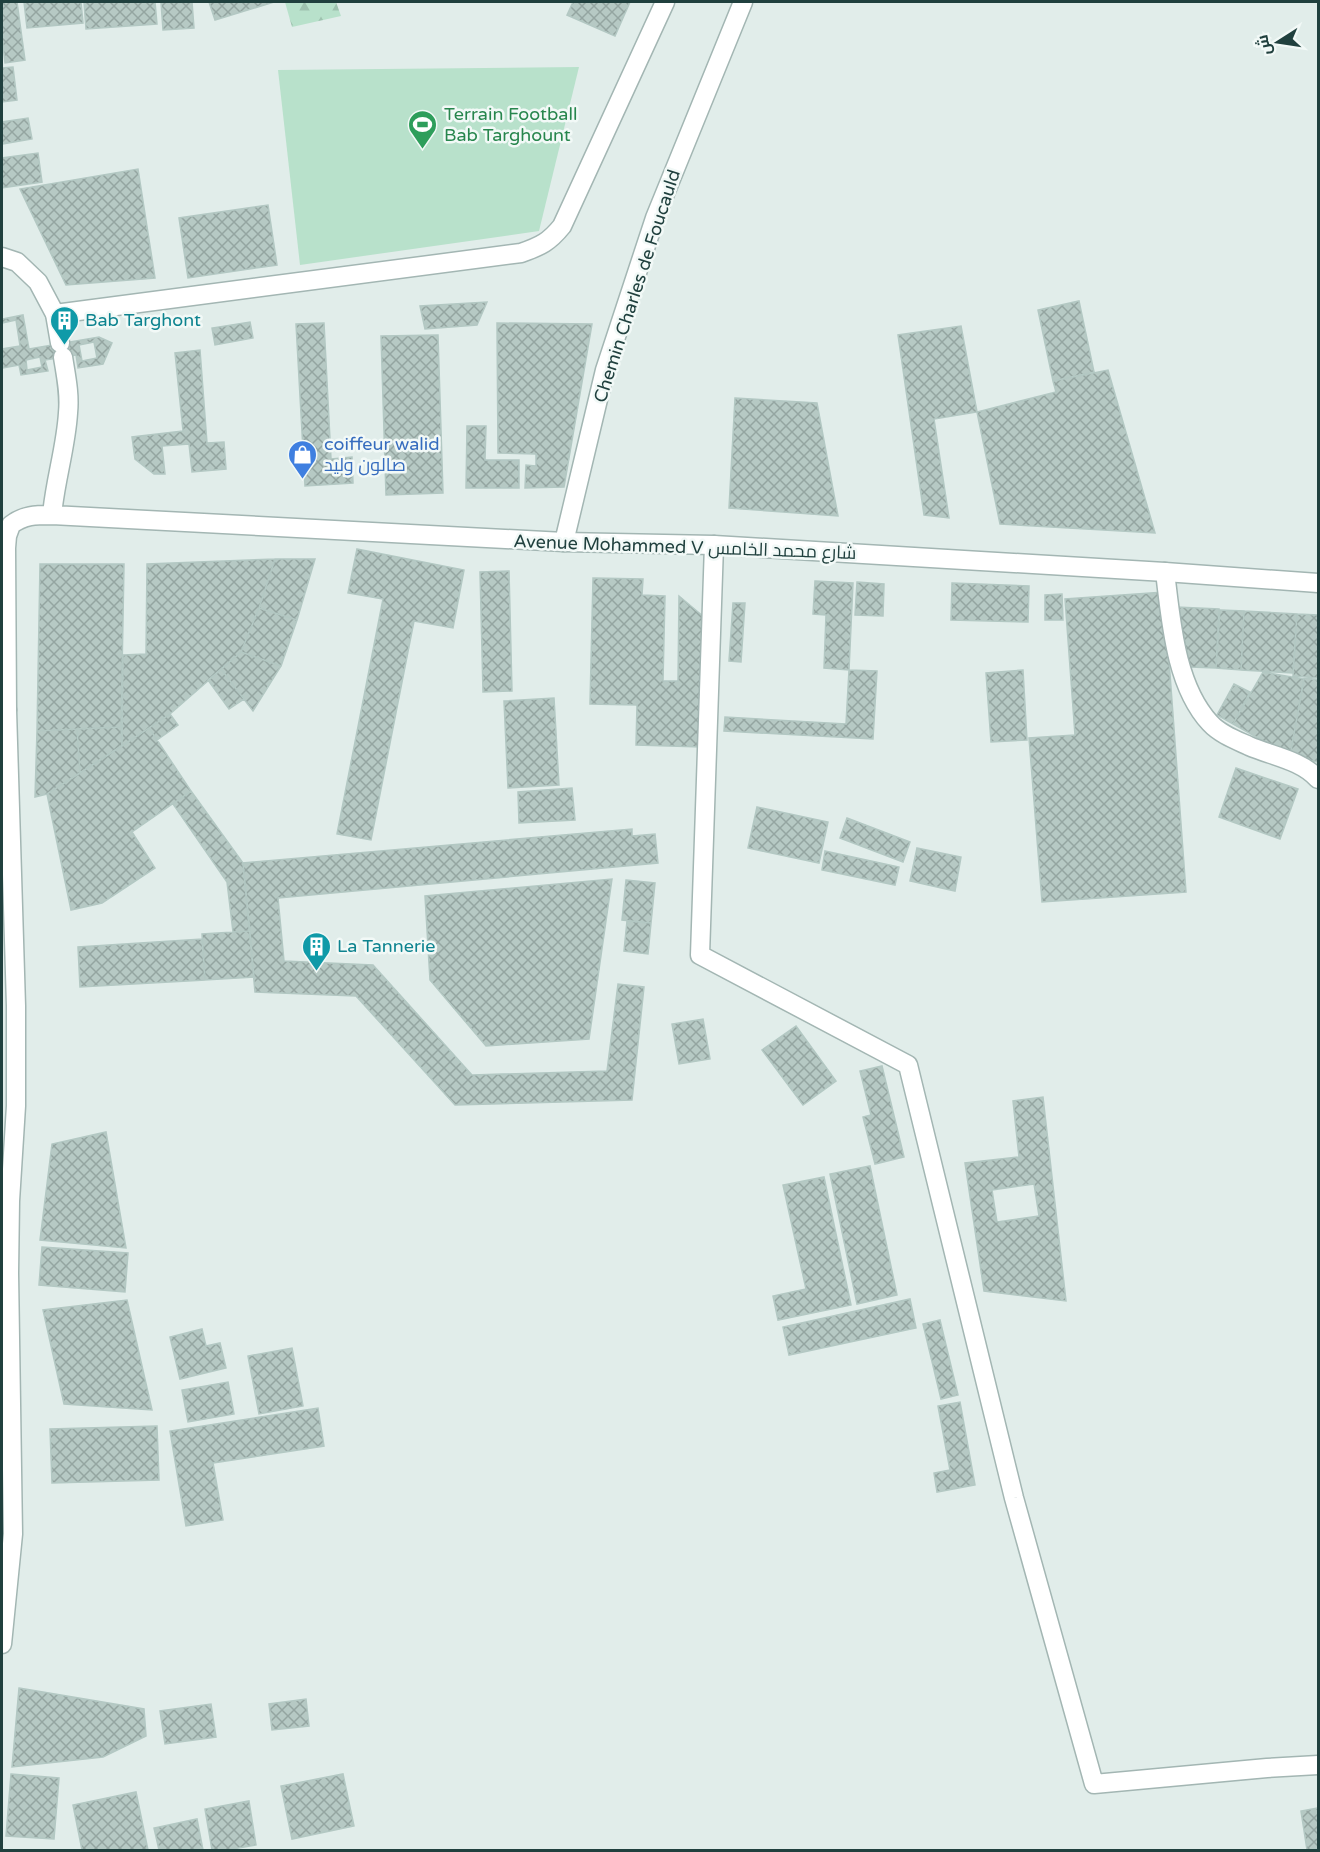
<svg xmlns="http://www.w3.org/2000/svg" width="1320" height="1852" viewBox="0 0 1320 1852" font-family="'Varela Round',Cairo,sans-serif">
<defs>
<pattern id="forest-firs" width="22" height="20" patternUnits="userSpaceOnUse" patternTransform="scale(1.5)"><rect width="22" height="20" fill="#b8e1cb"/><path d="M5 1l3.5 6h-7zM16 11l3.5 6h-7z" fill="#9ec2af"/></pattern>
<pattern id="building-cross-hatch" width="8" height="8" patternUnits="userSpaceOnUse" patternTransform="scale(1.5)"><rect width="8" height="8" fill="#b6c9c4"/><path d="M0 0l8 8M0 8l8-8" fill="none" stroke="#94a5a1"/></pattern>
</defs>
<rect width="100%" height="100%" fill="#e1edea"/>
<path fill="url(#forest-firs)" d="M285,2H336L341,16L292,27Z"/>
<path fill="#b8e1cb" d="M579,67L539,231L300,265L278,70Z"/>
<path fill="url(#building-cross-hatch)" stroke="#b3c8c3" stroke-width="1.5" fill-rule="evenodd" d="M2,2H17L25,60L5,63L2,37Z
M24,2H81L83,23L27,28Z
M84,2H155L157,24L86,29Z
M161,2H192L194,28L163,30Z
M209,2H274L215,20Z
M573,2H630L615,36L567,15Z
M13,67L17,100L2,102V68Z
M28,118L32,139L2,144V122Z
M38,153L42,182L2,188V158Z
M138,169L155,278L66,285L20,189Z
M268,205L277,265L188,278L179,218Z
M1079,301L1094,372L1053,381L1038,310Z
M487,302L477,325L425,329L420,306Z
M23,315L29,349L99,337L112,343L103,364L78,368L76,355L45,360L48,371L21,375L19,365L2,368V349L20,346L16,320L2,323V319ZM94,342L97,358L82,361L79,345ZM40,357L42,367L27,370L26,360Z
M250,322L253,338L215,345L212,328Z
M324,323L331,459L352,457L353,483L305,486L296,324Z
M497,323L592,324L564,487L525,488L526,465L536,466V454L498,453Z
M961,326L977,412L934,419L949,518L924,515L898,335Z
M438,335L443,493L386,495L381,336Z
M200,350L207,443L224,442L226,469L192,472L189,444L162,446L165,474H154L135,459L132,437L183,431L175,353Z
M1108,370L1155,533L1000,524L977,412L1056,392L1053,381Z
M735,398L817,403L838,516L729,508Z
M467,426H486L485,460H519V488H466Z
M357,549L464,570L453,628L414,621L371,840L337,834L383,599L348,593Z
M275,559H315L297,620L259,608Z
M275,559L259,608L241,652L170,714L122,746L123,655L146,654L147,564Z
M40,564H124L121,727L37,731Z
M509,571L512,691L483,692L480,572Z
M593,578L643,579L642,595L665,596L663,681H678L679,596L704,617L702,747L636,745L637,705L590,704Z
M815,581L853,583L849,670L824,668L826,615L813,614Z
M857,582L884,584L883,616L855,615Z
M952,583L1029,586L1028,622L951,620Z
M1164,592L1186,892L1042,902L1029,738L1075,735L1065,599Z
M1062,594L1063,620H1045V595Z
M733,603H745L741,662L729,661Z
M1176,607L1219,609L1216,668L1190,667Z
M259,608L297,620L281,666L241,652Z
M1220,610L1244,611L1241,670L1216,668Z
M1244,611L1297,614L1293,673L1241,670Z
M1297,614L1318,615V678L1293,676Z
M241,652L281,666L253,711L221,669Z
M221,669L244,699L229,709L208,680Z
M849,670L877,671L873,739L724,731L725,717L846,724Z
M1023,670L1027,740L991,742L986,673Z
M1263,672L1304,679L1290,756L1233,724Z
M1304,678L1318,680V762L1290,756Z
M1234,684L1250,692L1233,724L1217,715Z
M554,698L559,785L508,788L504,701Z
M170,714L178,725L157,740L149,728Z
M121,727L122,746L80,773L77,729Z
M149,728L191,791L132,832L155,868L102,903L71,910L47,794Z
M77,729L80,773L47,794L35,797L37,731Z
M1236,768L1298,789L1280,839L1219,817Z
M572,788L575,820L519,823L518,792Z
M191,791L243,863L250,931L233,932L227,882L173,804Z
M757,807L828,822L819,863L748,848Z
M847,818L910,842L903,862L840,838Z
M632,829V836L655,834L658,863L278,898L284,961L373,965L472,1075L607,1071L618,984L644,987L632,1100L455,1105L356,996L255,992L243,863Z
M917,848L961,857L955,891L910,881Z
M825,851L899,867L895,885L822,870Z
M612,879L589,1039L486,1046L430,980L425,896Z
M626,880L655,883L651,923L622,920Z
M627,921L651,923L648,954L624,951Z
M250,931L254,977L205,980L202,934Z
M202,939L205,980L80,987L78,947Z
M703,1019L710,1059L679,1064L672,1024Z
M796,1026L836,1081L803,1105L762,1050Z
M882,1066L904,1157L875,1164L863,1117L871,1115L860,1071Z
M1043,1097L1066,1301L984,1291L965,1163L1019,1157L1013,1101ZM1034,1184L1039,1216L997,1222L992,1190Z
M106,1132L126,1248L40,1240L52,1144Z
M870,1166L897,1295L857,1304L830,1174Z
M824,1177L851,1305L778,1320L773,1296L806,1289L783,1185Z
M42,1247L128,1253L125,1292L39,1285Z
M910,1299L916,1328L789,1355L783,1327Z
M127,1300L152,1410L64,1404L43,1310Z
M940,1320L958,1395L941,1399L923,1324Z
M202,1329L206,1346L220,1343L226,1368L180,1379L170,1337Z
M292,1348L303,1406L259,1414L248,1356Z
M228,1382L234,1414L188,1422L182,1390Z
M960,1402L975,1485L937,1492L934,1473L950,1470L938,1406Z
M318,1408L324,1446L213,1463L223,1520L186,1526L170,1431Z
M157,1426L159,1480L52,1483L50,1429Z
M19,1688L144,1709L146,1736L103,1757L12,1767Z
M306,1699L309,1726L272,1730L269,1704Z
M211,1704L216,1737L165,1744L160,1711Z
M11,1774L59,1778L54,1839L6,1836Z
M343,1774L354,1826L292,1839L281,1786Z
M136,1792L148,1850H82L73,1805Z
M249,1801L256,1845L227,1850H212L205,1809Z
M1318,1808V1849L1307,1850L1301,1811Z
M197,1819L203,1850H159L154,1828Z"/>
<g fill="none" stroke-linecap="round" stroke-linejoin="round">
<defs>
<path id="minor" d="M55,314L521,253C541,246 549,242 562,226L665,2
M564,542L605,370L655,218L743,2
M714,545L700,955L908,1065L1014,1498L1094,1784L1267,1768L1318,1765
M1165,572C1171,620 1175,685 1210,723C1220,734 1236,740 1249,746C1272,756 1301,760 1318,779
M2,1644L13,1534L9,1273L10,1201L16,1106V1006L7,710"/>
<path id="tertiary" d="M2,257L17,262L38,282L55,314L60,343
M52,515C55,481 66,447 68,413C70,394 66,376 63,357
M11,525C24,515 35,515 52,515L564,542L714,545L1165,572L1318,583
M2,710H7L6,548L7,536L11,525"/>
</defs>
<use href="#minor" stroke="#a3b6b3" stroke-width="21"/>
<use href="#tertiary" stroke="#a3b6b3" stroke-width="21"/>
<use href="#minor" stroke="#fff" stroke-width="18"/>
<use href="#tertiary" stroke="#fff" stroke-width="18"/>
</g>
<defs>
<symbol id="stadium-pin" viewBox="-11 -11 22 30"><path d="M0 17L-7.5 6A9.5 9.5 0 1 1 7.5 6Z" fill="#2e9e5b" stroke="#f2f9f7"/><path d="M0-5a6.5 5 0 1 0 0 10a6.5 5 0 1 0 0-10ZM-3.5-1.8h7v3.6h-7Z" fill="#fff"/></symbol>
<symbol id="building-pin" viewBox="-11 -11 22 30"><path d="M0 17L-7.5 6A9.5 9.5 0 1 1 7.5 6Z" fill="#0f9aa8" stroke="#f2f9f7"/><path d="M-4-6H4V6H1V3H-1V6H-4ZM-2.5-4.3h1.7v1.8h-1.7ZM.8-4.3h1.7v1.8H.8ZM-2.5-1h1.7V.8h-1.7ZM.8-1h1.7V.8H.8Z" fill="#fff"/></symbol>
<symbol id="shop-pin" viewBox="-11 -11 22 30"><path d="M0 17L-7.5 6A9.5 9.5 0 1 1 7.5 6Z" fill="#3f7fe0" stroke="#f2f9f7"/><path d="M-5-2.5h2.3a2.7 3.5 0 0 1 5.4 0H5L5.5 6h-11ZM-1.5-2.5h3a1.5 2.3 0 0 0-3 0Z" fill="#fff"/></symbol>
</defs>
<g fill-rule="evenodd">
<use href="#stadium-pin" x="406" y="108" width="33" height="45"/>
<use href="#building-pin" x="48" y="304" width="33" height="45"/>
<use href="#shop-pin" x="286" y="438" width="33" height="45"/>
<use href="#building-pin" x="300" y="930" width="33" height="45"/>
</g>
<g text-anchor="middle" stroke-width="5" stroke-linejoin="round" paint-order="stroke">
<g font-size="18" fill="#27864d" stroke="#f2f9f7" text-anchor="start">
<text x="444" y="120">Terrain Football<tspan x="444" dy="21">Bab Targhount</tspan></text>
</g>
<g font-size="18" fill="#20403e" stroke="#f2f9f7">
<text transform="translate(637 286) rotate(-72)" y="6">Chemin Charles de Foucauld</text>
<text transform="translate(685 547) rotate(2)" y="6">Avenue Mohammed V شارع محمد الخامس</text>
</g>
<g font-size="18" fill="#0d838f" stroke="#f2f9f7" text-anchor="start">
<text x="85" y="326">Bab Targhont</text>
<text x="337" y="952">La Tannerie</text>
</g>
<g font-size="18" fill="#366cbe" stroke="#f2f9f7" text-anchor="start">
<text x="324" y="450">coiffeur walid<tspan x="324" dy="21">صالون وليد</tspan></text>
</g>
</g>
<rect width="1320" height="1852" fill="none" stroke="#20403e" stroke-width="6"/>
<g transform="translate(1278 42) rotate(258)" stroke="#f2f9f7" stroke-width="4.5" paint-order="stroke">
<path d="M0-4.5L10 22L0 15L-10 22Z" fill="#20403e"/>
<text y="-9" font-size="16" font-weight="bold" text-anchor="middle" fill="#20403e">ش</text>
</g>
</svg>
